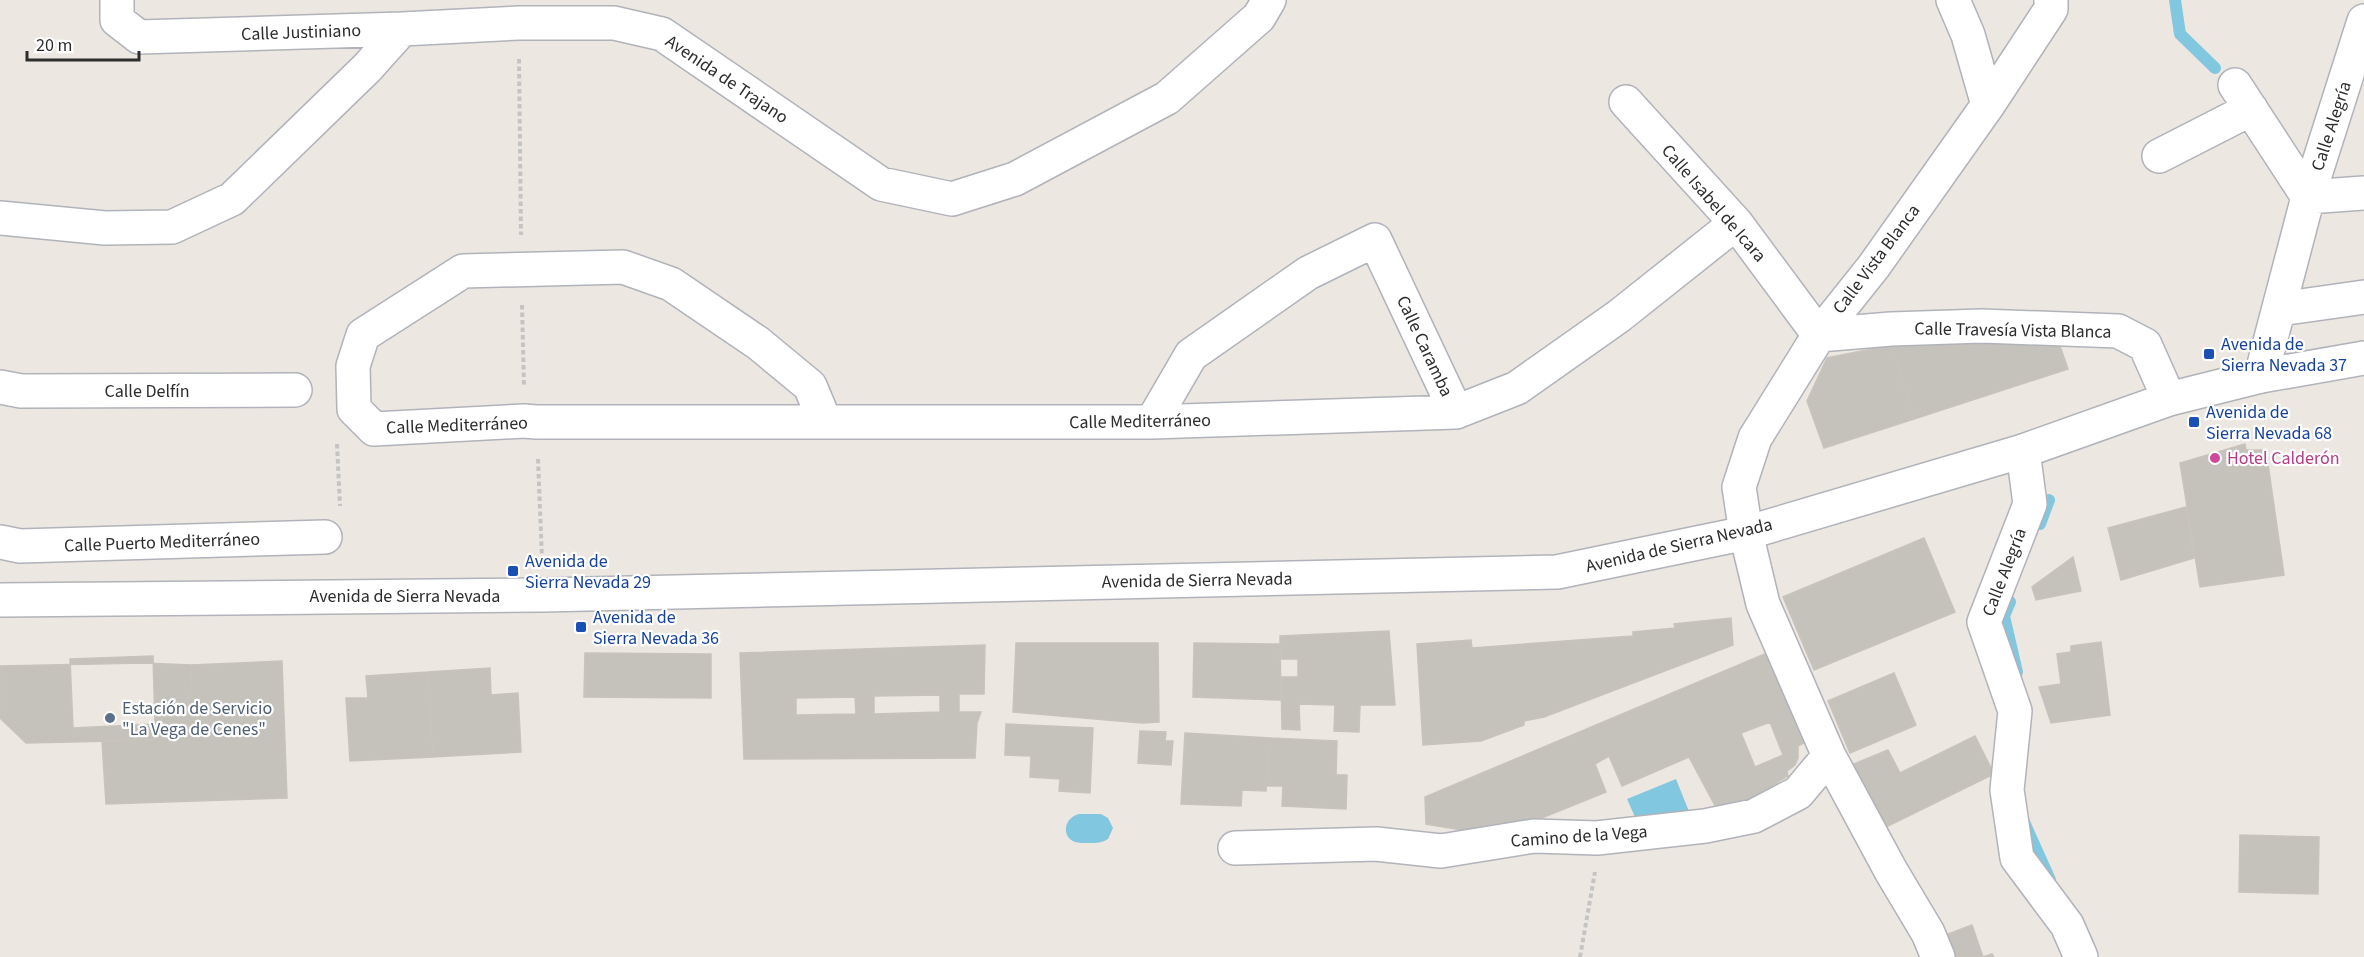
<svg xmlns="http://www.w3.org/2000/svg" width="2364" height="957" viewBox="0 0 2364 957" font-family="'Source Sans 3',sans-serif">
<rect width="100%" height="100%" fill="#ece7e1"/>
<path fill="#82c7e0" d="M1676,779L1690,814L1635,817L1627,799Z
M1079,814H1101L1108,818L1113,828L1108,839C1102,843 1097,843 1089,843C1085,843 1079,843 1075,842C1060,836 1065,817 1079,814Z"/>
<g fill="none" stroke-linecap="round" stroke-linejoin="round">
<path stroke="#82c7e0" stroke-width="12" d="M2175,0L2180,34L2215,68
M2040,524L2049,500
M2010,602L2004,616L2017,672
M2024,822L2050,880"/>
</g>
<path fill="#c5c2bc" stroke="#c8c3bb" stroke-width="1.5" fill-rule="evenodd" d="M2059,343L2068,369L1914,419L1891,345Z
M1891,345L1914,419L1824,448L1807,401L1827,358Z
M2245,444L2246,450H2266L2284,575L2200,587L2180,463Z
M2186,507L2194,558L2121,580L2108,528Z
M1924,538L1955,612L1814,670L1783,597Z
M2073,557L2081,591L2036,600L2032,587Z
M1731,618L1733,645L1544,717L1524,721V725L1481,741L1423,745L1417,644L1471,640L1472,648L1633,636V632L1675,628L1674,624Z
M1389,631L1395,705H1360L1359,732L1334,731L1335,705L1299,704L1300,730L1282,729L1281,677H1298V659H1280V636Z
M2101,642L2110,715L2051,723L2039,687L2061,684L2057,654L2071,652V646Z
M1016,643H1158L1159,722L1142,723L1013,712Z
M1194,643L1280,644L1281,700L1193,697Z
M985,645L984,694H959V712H981L977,723L975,758L744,759L740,653ZM940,695V712L874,714V696ZM855,697L856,714L796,715V698Z
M585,653L711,654V698L584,697Z
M1767,653L1804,743L1798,746V758L1795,765L1787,771L1788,776L1768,788L1770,793L1719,813L1689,757L1622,786L1609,756L1595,764L1606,792L1517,828L1474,832L1426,824L1425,797ZM1770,722L1783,755L1755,767L1741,733Z
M153,656L155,724L73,728L70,659Z
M282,661L287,798L106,804L102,741L159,740L192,691L191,665Z
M143,663L191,665L192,691L159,740L26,743L0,718V666Z
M490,668L491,695L518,693L521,752L433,757L428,672Z
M428,672L433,757L350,761L346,698H368L366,676Z
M1894,673L1916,725L1850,753L1828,701Z
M1006,724L1093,728L1090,793L1059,791L1060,779L1030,777L1031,756L1005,755Z
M1140,731L1166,732L1165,741H1173L1171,765L1138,763Z
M1185,733L1270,738L1266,791L1242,790L1241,806L1181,804Z
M1975,736L1994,774L1878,831L1854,764L1888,750L1900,773Z
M1270,738L1337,741L1336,775H1347L1346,809L1282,806L1283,786H1266Z
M2240,835L2319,837L2318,894L2239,892Z
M1972,925L1983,957L1992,954L1994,957H1949L1943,936Z"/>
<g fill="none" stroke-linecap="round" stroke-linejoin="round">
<defs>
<path id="minor" d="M117,0V20L139,37L402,29
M1953,0L1968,35L1988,105
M2235,85L2308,197L2364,193
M1626,102L1736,223L1819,335L1891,329L1982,326L2118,331L2145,345L2169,399
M2159,156L2251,109
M0,218L105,228L172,227L232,199L367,68L402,29L519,23H614L662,34L881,184L952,199L1015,179L1167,98L1259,17L1269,0
M2280,309L2364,297
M2261,376L2308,197L2364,21
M0,387L21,391L295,390
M825,422L810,386L758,343L671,284L623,267L463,271L363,335L353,366L354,409L374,429L524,421L536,422H1152L1456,412L1517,388L1619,316L1736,223
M1152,422L1191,355L1308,273L1375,240L1456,412
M2023,451L2030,504L1984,622L2015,711L2007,790L2017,858L2067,925L2081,957
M0,542L20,546L325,537
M1829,756L1891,871L1928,933L1938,957
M1235,848L1376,844L1441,851L1534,836L1597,838L1705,826L1754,816L1798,793L1829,756L1763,604L1746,533L1739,487L1755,438L1819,335L1874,266L1988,105L2051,9V0"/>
<path id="tertiary" d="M0,600L543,595L1557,572L1746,533L2023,451L2169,399L2261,376L2364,358"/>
</defs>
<use href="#minor" stroke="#b1b3bb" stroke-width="36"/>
<use href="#tertiary" stroke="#b1b3bb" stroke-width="36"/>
<path stroke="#c4c4c4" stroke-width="4" stroke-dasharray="4.5 3" stroke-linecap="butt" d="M519,59L521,235
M522,305L524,385
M337,444L340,506
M538,459L542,559
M1580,957L1595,872"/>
<use href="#minor" stroke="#fff" stroke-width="33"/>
<use href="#tertiary" stroke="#fff" stroke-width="33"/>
</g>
<g fill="#1a4fb4" stroke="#fff" stroke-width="2">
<rect x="2203" y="348" width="12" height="12" rx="3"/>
<rect x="2188" y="416" width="12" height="12" rx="3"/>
<rect x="507" y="565" width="12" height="12" rx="3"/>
<rect x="575" y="621" width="12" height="12" rx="3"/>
</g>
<circle fill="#d1479c" stroke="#fff" stroke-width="2" cx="2215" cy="458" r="6"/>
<circle fill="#5c6f8a" stroke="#fff" stroke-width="2" cx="110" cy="718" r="6"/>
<g text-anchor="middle" stroke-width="4.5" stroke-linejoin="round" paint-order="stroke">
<g font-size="18" fill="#2d2d2d" stroke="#fff">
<text transform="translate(301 32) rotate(-2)" y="6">Calle Justiniano</text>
<text transform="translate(727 79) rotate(34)" y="6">Avenida de Trajano</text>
<text transform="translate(2331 126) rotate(-72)" y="6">Calle Alegría</text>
<text transform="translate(1714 203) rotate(49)" y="6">Calle Isabel de Icara</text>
<text transform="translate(1876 259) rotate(-53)" y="6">Calle Vista Blanca</text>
<text transform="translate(2013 330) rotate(1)" y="6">Calle Travesía Vista Blanca</text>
<text transform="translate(1425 346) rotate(65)" y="6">Calle Caramba</text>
<text x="147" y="397">Calle Delfín</text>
<text transform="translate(1140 421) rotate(-1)" y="6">Calle Mediterráneo</text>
<text transform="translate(457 425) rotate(-2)" y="6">Calle Mediterráneo</text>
<text transform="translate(162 542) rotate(-2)" y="6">Calle Puerto Mediterráneo</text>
<text transform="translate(1679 545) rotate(-13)" y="6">Avenida de Sierra Nevada</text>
<text transform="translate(2004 572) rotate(-69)" y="6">Calle Alegría</text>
<text transform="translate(1197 580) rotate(-1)" y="6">Avenida de Sierra Nevada</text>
<text x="405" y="602">Avenida de Sierra Nevada</text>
<text transform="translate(1579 836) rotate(-4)" y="6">Camino de la Vega</text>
</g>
<g font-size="18" fill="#164399" stroke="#fff" text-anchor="start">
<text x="2221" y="350">Avenida de<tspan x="2221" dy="21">Sierra Nevada 37</tspan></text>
<text x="2206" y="418">Avenida de<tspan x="2206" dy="21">Sierra Nevada 68</tspan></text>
<text x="525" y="567">Avenida de<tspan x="525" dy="21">Sierra Nevada 29</tspan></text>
<text x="593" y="623">Avenida de<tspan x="593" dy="21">Sierra Nevada 36</tspan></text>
</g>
<g font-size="18" fill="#b23c85" stroke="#fff" text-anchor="start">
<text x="2227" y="464">Hotel Calderón</text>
</g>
<g font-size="18" fill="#4e5e75" stroke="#fff" text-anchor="start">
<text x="122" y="714">Estación de Servicio<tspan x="122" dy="21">"La Vega de Cenes"</tspan></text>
</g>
</g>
<path d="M27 51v9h112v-9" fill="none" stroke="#2d2d2d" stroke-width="3"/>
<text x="36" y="51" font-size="18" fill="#2d2d2d" stroke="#ffffff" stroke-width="4.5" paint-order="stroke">20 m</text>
</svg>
